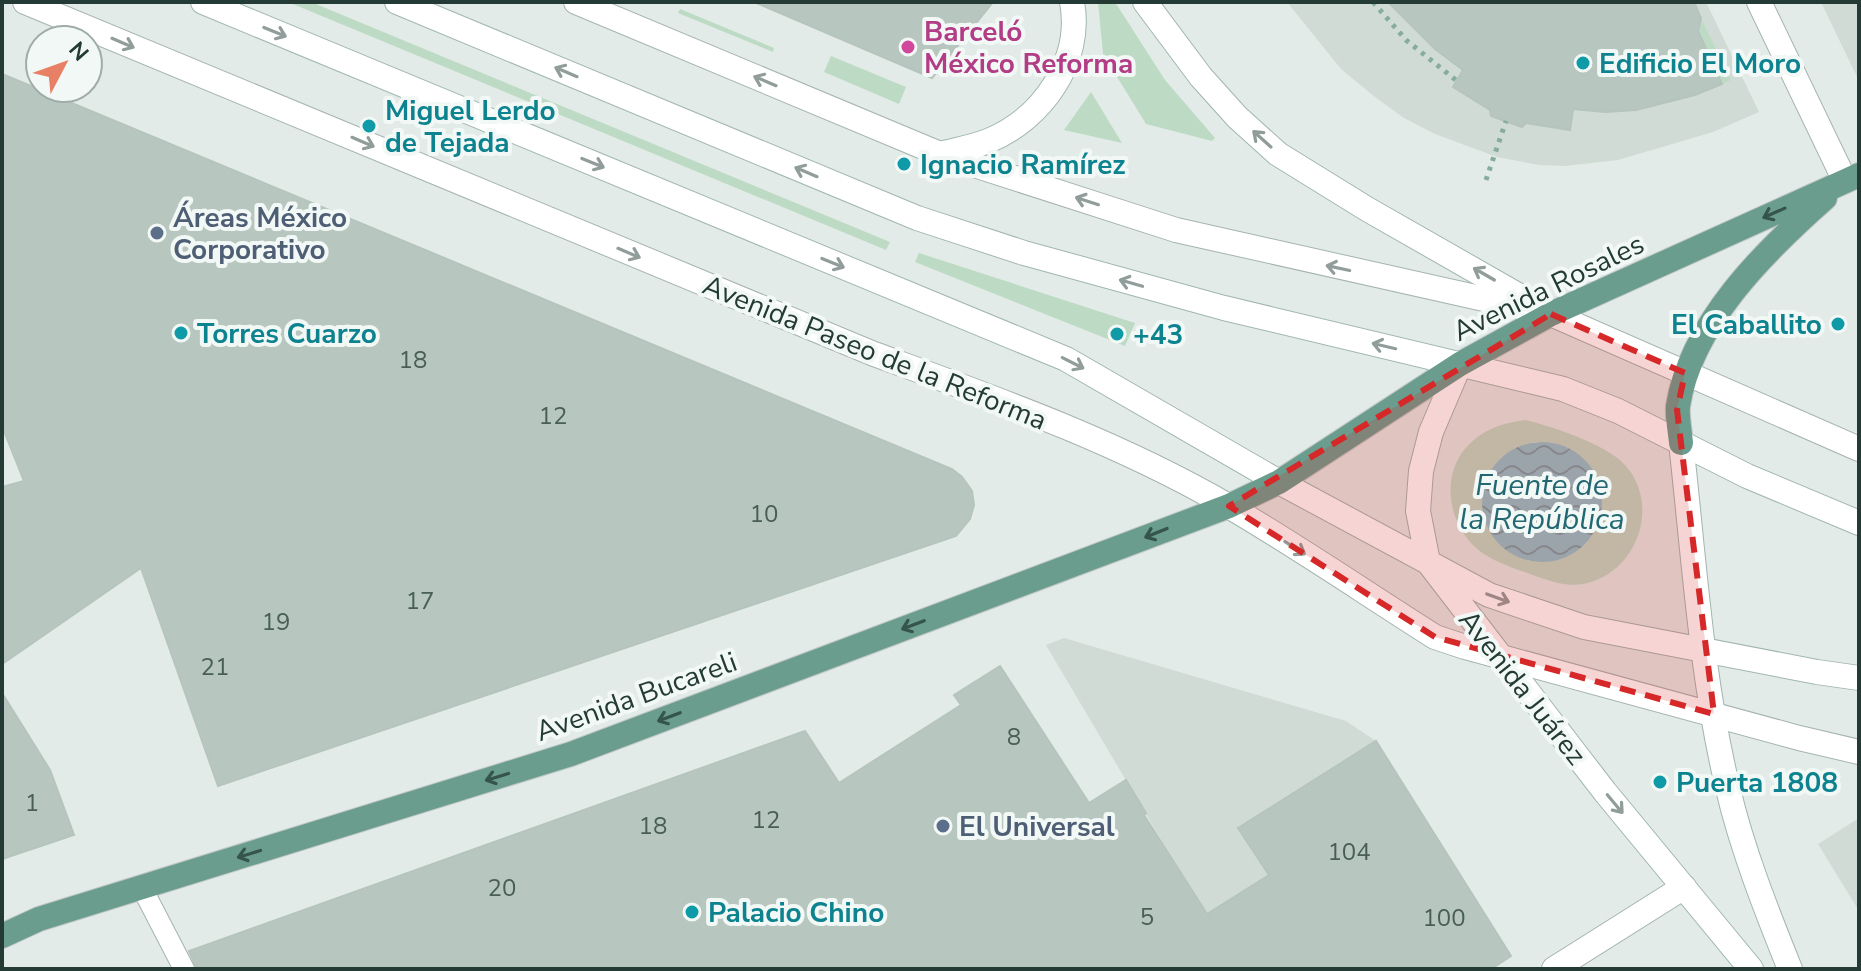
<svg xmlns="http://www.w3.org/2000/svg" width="1861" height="971" viewBox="0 0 1861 971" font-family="'Nunito Sans',sans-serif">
<defs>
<pattern id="water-waves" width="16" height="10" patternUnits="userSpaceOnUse" patternTransform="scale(2)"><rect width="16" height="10" fill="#8ec4cc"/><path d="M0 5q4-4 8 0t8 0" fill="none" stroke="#74a0a6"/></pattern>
</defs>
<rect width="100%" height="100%" fill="#e2ebe7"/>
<path fill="#d0dbd6" d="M1287,2H1706L1759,112L1713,132L1618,160L1565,166L1539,165L1497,157L1435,134L1404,118L1375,97L1341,69Z
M1821,2H1859V81L1833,27Z
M1064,638L1346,721L1376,741L1511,956L1491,969H1111L1173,860L1046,645Z
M1859,818V911L1818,844Z"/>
<path fill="#bddbc4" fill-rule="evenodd" d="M288,2H311L890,242L886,250Z
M1098,2H1115L1165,80L1215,138L1212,141L1146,124L1103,54Z
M680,9L774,48L773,52L678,13Z
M1701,18L1731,80L1722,84L1698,31Z
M831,56L906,87L899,104L824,72Z
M1091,92L1122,143L1064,130Z
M919,253L1135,323L1125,346L915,262Z
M1526,420C1553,427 1606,444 1625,465C1662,506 1636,574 1583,584C1564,587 1547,580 1530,574C1511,567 1490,561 1475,547C1445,519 1440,466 1475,439C1490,427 1507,422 1526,420ZM1534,442L1552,443L1569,448L1583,458L1602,509L1596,528L1585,544L1530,561L1511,553L1496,540L1482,504L1484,486L1491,470L1502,457Z"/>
<path fill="url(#water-waves)" d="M1482 502a60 60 0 1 1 120 0a60 60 0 1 1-120 0Z"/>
<path fill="#b8c6c0" stroke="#b5c4bd" stroke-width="2" d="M754,2H993L932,78Z
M1388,2H1694L1701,18L1698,31L1722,84L1695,95L1636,110L1605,112L1573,109L1570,130L1526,123L1522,127L1491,116L1490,110L1453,87L1463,70L1435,49Z
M2,74L952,469L962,477L972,491L974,505L970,519L956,536L218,786L141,568L2,664V487L24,481L2,426Z
M1000,666L1089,803L1126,780L1146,813L1144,815L1207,914L1269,875L1238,828L1376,741L1511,956L1491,969H197L189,951L805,731L839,783L961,705L954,695Z
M2,693L50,770L74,835L2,859Z"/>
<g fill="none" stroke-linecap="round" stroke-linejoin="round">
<defs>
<path id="service" d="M142,888L184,969"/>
<path id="minor" d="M1759,2L1845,181
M1554,969L1684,887"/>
<path id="tertiary" d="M25,2L874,354C994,398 1119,442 1230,507C1300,548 1367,594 1435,637L1465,647L1799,738L1859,752
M576,2L940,154L1176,230L1551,314L1859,449"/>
<path id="secondary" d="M203,2L1066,359L1279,482L1489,595L1584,627L1817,672L1859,678
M397,2L917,218L1024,253L1224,308L1563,389L1618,411L1747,476L1859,523
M1145,2L1201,77L1237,117L1278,154L1367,209L1551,314
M940,154C955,150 973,147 988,141C1042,119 1083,61 1072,2
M1460,364L1431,432L1421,471L1418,511L1428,562L1605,792L1751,969
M1681,443C1694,558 1701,677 1728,789C1742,849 1767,912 1790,969"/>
<path id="primary" d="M1681,443C1680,431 1677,418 1678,406C1691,323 1765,251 1825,198
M2,936L39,919L571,754L1229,506L1279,482L1460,364L1551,314L1859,175"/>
</defs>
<use href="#service" stroke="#a5b3ae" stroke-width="22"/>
<use href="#minor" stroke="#a5b3ae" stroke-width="26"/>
<use href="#tertiary" stroke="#a5b3ae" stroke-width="26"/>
<use href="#secondary" stroke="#a1b6ae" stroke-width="26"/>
<use href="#primary" stroke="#c1c8c6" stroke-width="26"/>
<path stroke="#85ac9f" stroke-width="5" stroke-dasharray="4 6" stroke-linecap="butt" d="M1373,2L1406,40L1457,81
M1486,180L1506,121"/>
<use href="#service" stroke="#fff" stroke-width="20"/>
<use href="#minor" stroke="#fff" stroke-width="24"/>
<use href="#tertiary" stroke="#fff" stroke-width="24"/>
<use href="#secondary" stroke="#fff" stroke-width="24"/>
<use href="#primary" stroke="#6a9d8e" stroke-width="24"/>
</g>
<defs><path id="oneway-shaft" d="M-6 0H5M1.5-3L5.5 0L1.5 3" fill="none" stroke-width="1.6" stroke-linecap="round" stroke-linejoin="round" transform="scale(2)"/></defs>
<g stroke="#919d9a">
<use href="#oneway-shaft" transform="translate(275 32) rotate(22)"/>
<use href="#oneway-shaft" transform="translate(123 43) rotate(23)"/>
<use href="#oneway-shaft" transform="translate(566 72) rotate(-157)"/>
<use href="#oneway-shaft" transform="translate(765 81) rotate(-157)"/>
<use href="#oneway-shaft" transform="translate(1262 139) rotate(-138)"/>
<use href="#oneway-shaft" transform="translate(363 142) rotate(23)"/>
<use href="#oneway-shaft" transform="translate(593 163) rotate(22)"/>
<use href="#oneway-shaft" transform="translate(806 172) rotate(-157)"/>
<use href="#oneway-shaft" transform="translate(1087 201) rotate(-162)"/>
<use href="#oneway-shaft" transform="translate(629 253) rotate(23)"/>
<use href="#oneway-shaft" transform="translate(833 263) rotate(22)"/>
<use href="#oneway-shaft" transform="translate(1338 268) rotate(-168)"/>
<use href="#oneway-shaft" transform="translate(1484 274) rotate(-150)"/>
<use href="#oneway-shaft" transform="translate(1131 283) rotate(-164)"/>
<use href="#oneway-shaft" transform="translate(1384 346) rotate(-167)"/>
<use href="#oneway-shaft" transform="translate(1073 363) rotate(27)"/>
<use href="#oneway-shaft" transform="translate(1295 548) rotate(32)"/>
<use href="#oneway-shaft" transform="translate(1498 598) rotate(20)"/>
<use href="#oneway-shaft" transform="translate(1615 804) rotate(50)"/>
</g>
<g stroke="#35544a">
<use href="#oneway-shaft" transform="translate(1774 213) rotate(156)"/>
<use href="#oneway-shaft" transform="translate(1156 533) rotate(158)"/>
<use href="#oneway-shaft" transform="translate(913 625) rotate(159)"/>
<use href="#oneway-shaft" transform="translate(669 717) rotate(159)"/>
<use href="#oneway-shaft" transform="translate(497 777) rotate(163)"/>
<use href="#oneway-shaft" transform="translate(249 854) rotate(163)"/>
</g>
<path fill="#d62828" fill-opacity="0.2" stroke="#d62828" stroke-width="6" stroke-dasharray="16 10" stroke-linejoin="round" d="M1551,314L1685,373L1677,410L1714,714L1435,637L1229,506Z"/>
<circle fill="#d1479c" stroke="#f2f8f5" stroke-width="3" cx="908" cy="47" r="8"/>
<g fill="#0f9aa8" stroke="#f2f8f5" stroke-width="3">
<circle cx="1583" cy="63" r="8"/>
<circle cx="369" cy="126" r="8"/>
<circle cx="904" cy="164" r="8"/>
<circle cx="1838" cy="324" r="8"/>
<circle cx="181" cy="333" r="8"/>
<circle cx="1117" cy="334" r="8"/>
<circle cx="1660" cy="782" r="8"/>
<circle cx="692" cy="912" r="8"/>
</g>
<g fill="#5c6f8a" stroke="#f2f8f5" stroke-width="3">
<circle cx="157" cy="233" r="8"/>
<circle cx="943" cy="826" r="8"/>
</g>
<g text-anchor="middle" stroke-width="8" stroke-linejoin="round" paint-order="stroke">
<g font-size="24" fill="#485e57">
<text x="413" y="368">18</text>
<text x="553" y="424">12</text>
<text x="764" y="522">10</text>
<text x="420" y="609">17</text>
<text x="276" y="630">19</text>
<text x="215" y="675">21</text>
<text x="1014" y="745">8</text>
<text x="32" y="811">1</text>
<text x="766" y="828">12</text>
<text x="653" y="834">18</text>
<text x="1349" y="860">104</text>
<text x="502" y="896">20</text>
<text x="1147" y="925">5</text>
<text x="1444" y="926">100</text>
</g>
<g font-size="28" font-weight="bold" fill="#b23c85" stroke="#f2f8f5" text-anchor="start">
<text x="924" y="41">Barceló<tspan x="924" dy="32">México Reforma</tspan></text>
</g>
<g font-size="28" font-weight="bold" fill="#0d838f" stroke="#f2f8f5" text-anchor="start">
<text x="1599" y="73">Edificio El Moro</text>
<text x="385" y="120">Miguel Lerdo<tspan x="385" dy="32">de Tejada</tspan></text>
<text x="920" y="174">Ignacio Ramírez</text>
<text x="1822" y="334" text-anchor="end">El Caballito</text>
<text x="197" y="343">Torres Cuarzo</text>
<text x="1133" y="344">+43</text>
<text x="1676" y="792">Puerta 1808</text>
<text x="708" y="922">Palacio Chino</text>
</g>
<g font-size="28" font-weight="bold" fill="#4e5e75" stroke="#f2f8f5" text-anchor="start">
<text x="173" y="227">Áreas México<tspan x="173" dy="32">Corporativo</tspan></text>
<text x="959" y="836">El Universal</text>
</g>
<g font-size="28" fill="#233b34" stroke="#f2f8f5">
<text transform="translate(1548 287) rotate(-26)" y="10">Avenida Rosales</text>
<text transform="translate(875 352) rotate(22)" y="10">Avenida Paseo de la Reforma</text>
<text transform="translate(1523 687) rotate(52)" y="10">Avenida Juárez</text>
<text transform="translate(636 696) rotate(-20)" y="10">Avenida Bucareli</text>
</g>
<g font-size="30" font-style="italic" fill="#226772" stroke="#f2f8f5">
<text x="1542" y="495">Fuente de<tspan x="1542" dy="34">la República</tspan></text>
</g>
</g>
<rect width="1861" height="971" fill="none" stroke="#233b34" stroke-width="8"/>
<g transform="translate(64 64) rotate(49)"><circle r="38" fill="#f2f8f5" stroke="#9faca8" stroke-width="2"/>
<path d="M0-6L14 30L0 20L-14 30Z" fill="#e78064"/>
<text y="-12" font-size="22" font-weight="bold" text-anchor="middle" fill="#233b34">N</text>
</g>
</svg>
